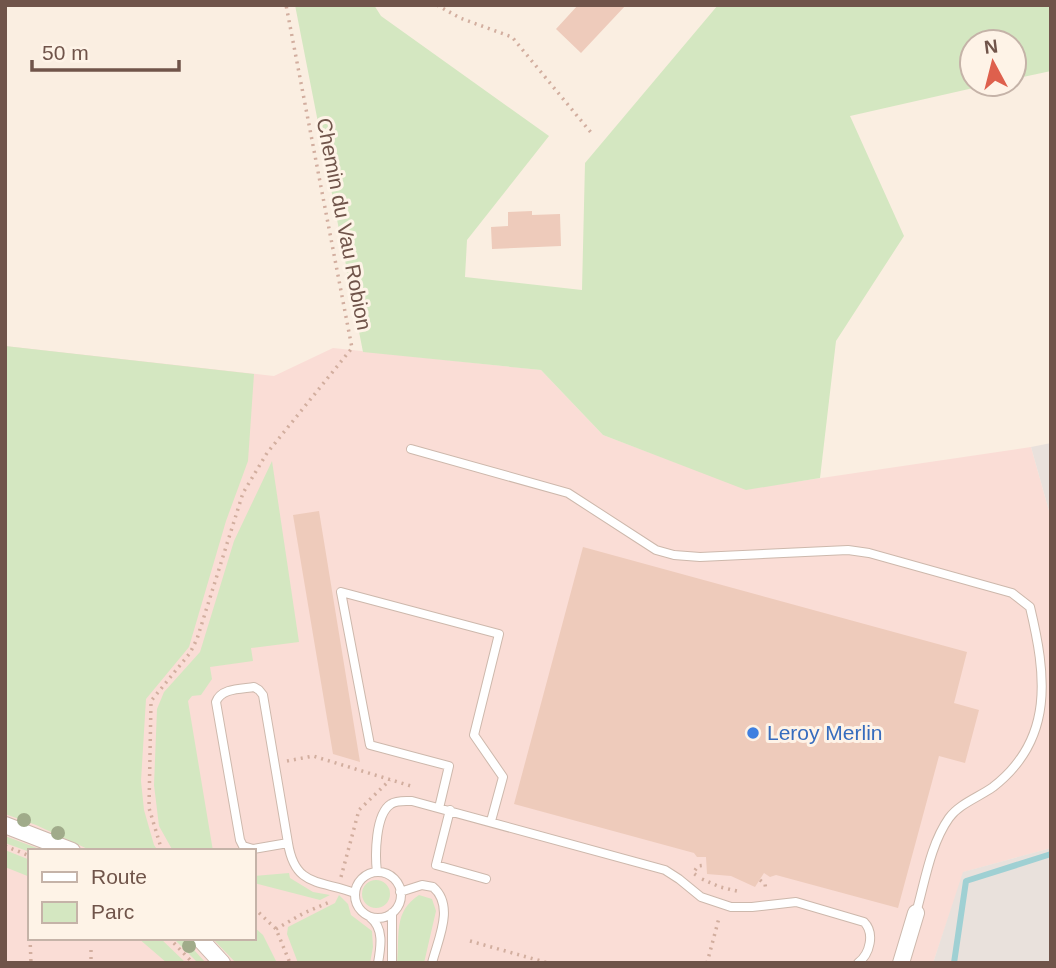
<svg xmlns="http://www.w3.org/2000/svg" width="1056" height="968" viewBox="0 0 1056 968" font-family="Helvetica,sans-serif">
<rect width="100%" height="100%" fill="#faeee1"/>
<path fill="#faddd6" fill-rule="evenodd" d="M5,346L274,376L333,348L541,370L603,435L746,489L1031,447L1051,518V848L964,872L933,963H5ZM30,851H254V938H30Z"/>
<path fill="#e9e1dc" d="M1051,443V518L1031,447Z
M1051,848V963H933L963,872Z"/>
<path fill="#d4e7c1" d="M295,5H374L381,16L549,136L467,240L465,277L582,290L585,163L718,5H1051V71L1014,79V42H972V84H991L850,116L904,236L836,341L820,478L746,490L603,435L541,370L363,352Z
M5,346L254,374L248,461L226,521L189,647L146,699L141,781L144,810L154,845L158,851H92L36,825L5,814Z
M272,461L299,642L251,648L253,661L210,667L212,679L201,695L192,696L188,701L213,851H173L159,826L154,785L157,709L164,692L200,652L234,541Z
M5,836L45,851L30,852L5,843Z
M5,850L30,860V877L5,867Z
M289,873L290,878L313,892L330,895L320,900L254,883V876Z
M362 894a14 14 0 1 1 28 0a14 14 0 1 1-28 0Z
M339,895L348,904L351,915L372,931L373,947L370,963H298L287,934L288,927L335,903Z
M419,895L432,899L436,911L424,963H397C400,935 393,912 419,895Z
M254,927L263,935L277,963H236L212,938H254Z
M138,938H160L186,963H167Z
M173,938H183L206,963H198Z"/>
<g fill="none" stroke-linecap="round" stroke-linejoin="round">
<path stroke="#9fd0d3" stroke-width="6" d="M954,963L966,881L1051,854"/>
</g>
<path fill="#eecbbb" d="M578,5H626L581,53L556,29Z
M532,211V215L560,214L561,246L492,249L491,227L508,226V212Z
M319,511L327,560L360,762L333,754L293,515Z
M583,547L967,652L954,703L979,710L965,763L939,756L898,908L776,875L770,877L764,873L755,887L731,876L707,874L706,857H697L694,853L514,804Z"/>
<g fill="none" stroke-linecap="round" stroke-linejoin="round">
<defs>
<path id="service" d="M411,449L568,493L656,550L674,555L700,557L848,550L869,553L1012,593L1030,607C1046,674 1055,739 993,787C979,797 959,804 949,818C930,845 925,882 916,913
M254,687L259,690L263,695L288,843L253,849L243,846L240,840L216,702C221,688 241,689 254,687Z
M439,808L449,766L370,745L341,592L499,634L474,735L503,777L491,821
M450,810L436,865L486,879
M288,843C295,888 321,880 355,893
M377,872C375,856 375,814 391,804C397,800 405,801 412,801L665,870L679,879L701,897L731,907H752L796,902L864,922C875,933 870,954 858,963
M355 895a23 23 0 1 1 46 0a23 23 0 1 1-46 0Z
M400,892L422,885L433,887C455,906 438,939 432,963
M392,913V963
M370,917C384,928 381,946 378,963"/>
<path id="minor" d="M5,825L72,851
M199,938L222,963
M901,963L916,913"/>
</defs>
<use href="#service" stroke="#cdb8ac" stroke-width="10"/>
<use href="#minor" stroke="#cdb8ac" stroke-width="18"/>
<path stroke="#d2ae9f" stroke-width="3.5" stroke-dasharray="2 5" stroke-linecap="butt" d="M437,5L460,18L512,37L593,135
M287,761L313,756L411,786
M5,846L30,856
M162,851L149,808L151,701L190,653L197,639L243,493L267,453L352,348L286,5
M696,875L693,873L698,866L706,865
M341,877L359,810L390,780
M702,879L720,887L741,892
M760,880L765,884L766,891
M29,900L30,926
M254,908L276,929L290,963
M276,929L304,913L332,901
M30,938L31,963
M169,938L193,963
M470,941L548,963
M91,950V963
M707,963L719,918"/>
<use href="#service" stroke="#fff" stroke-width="8"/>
<use href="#minor" stroke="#fff" stroke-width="16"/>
</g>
<g fill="#a0ab8a">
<circle cx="24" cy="820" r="7"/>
<circle cx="58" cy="833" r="7"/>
<circle cx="189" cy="946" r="7"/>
</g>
<circle fill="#3f7fe0" stroke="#fef3e7" stroke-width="2.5" cx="753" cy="733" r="7"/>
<g text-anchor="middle" stroke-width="6" stroke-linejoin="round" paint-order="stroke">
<g font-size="21" fill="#70544a" stroke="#fef3e7">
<text transform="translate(344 224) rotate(79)" y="7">Chemin du Vau Robion</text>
</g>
<g font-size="21" fill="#366cbe" stroke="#fef3e7" text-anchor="start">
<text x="767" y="740">Leroy Merlin</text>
</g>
</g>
<rect width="1056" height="968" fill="none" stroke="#70544a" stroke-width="14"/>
<rect x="28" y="849" width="228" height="91" fill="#fef3e7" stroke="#c5b3a8" stroke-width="2"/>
<rect x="42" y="872" width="35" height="10" fill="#ffffff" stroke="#c5b3a8" stroke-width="2"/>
<text x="91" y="884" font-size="21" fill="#70544a">Route</text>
<rect x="42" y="902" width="35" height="21" fill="#d4e7c1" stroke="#c5b3a8" stroke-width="2"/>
<text x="91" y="919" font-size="21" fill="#70544a">Parc</text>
<g transform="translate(993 63) rotate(353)"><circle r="33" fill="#fef3e7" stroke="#c5b3a8" stroke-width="2"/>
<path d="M0-5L12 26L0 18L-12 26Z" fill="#de604d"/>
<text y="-10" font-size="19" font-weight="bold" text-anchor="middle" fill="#70544a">N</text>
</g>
<path d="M32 60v10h147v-10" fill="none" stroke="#70544a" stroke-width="3.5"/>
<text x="42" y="60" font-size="21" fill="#70544a" stroke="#fef3e7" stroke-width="5" paint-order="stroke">50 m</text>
</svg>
